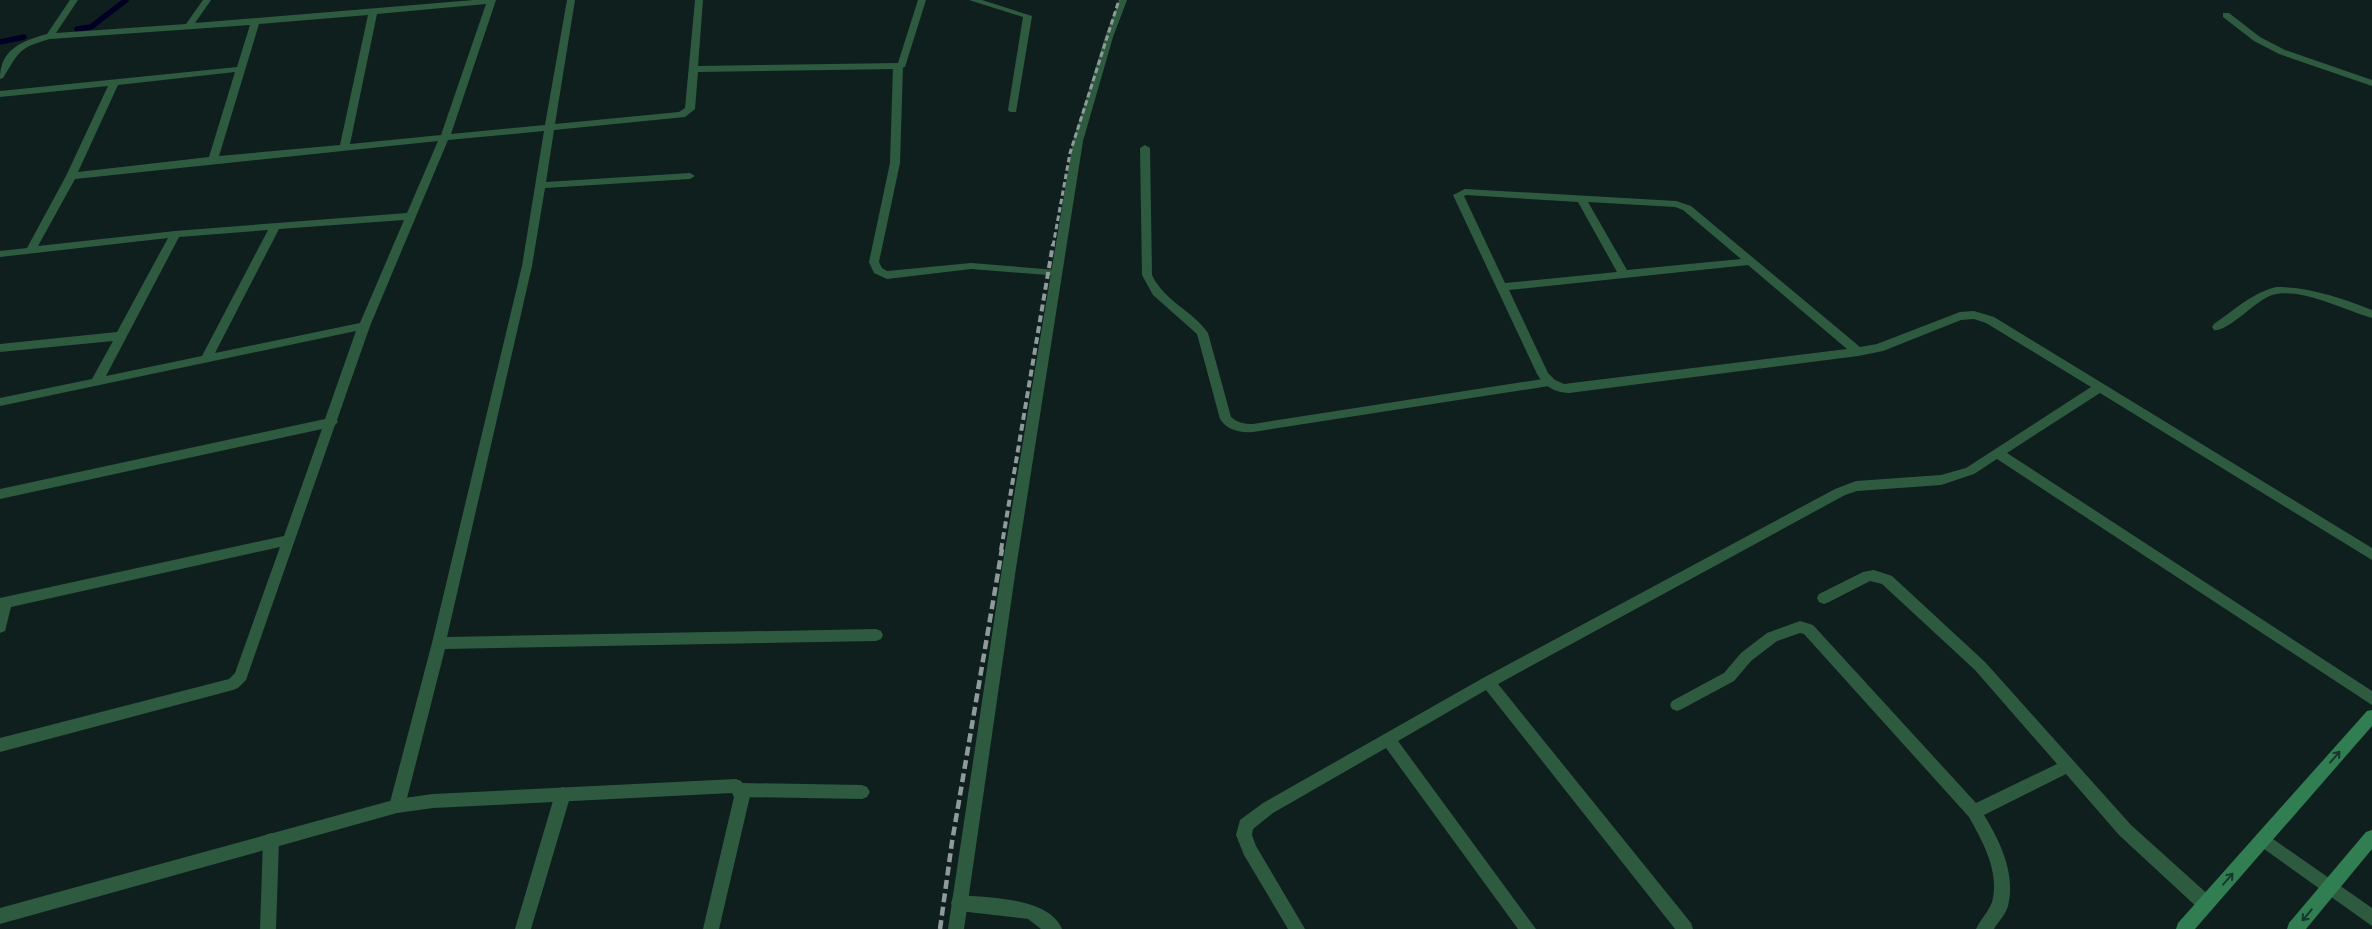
<svg xmlns="http://www.w3.org/2000/svg" width="2372" height="929" viewBox="0 0 2372 929" font-family="'Fira Sans Condensed',sans-serif">
<rect width="100%" height="100%" fill="#0f1f1e"/>
<g fill="none" stroke-linecap="round" stroke-linejoin="round">
<path stroke="#000025" stroke-width="5.5" d="M77,29L91,27L126,0
M0,42L24,37"/>
<path fill="#2e5b40" fill-rule="evenodd" d="M2223,13H2229L2260,37L2285,50L2372,80V86L2279,54L2254,41L2223,17Z
M898,63L903,66L900,163L879,262L882,268L887,271L971,263L1056,270L1060,272L1061,274L1060,276L971,269L887,279L874,273L869,262L890,163L893,66Z
M1145,145L1150,148L1152,275C1164,301 1192,310 1208,333L1231,417C1238,423 1244,424 1253,424L1549,378L1555,382L1549,386L1253,432C1240,433 1227,430 1220,419L1197,334L1153,295L1142,275L1140,148Z
M2276,287C2309,287 2341,298 2372,310V318C2344,310 2301,287 2272,295C2256,300 2227,333 2214,330L2212,327L2214,324C2234,310 2252,293 2276,287Z
M740,783L862,785L867,787L870,792L867,797L862,799L740,797L735,795L732,790L735,785Z
M959,895C989,898 1049,897 1062,929H1041L1028,919L959,911L953,909L951,903L953,897Z"/>
<path fill="#2e5b40" fill-rule="evenodd" d="M70,0H78L56,33L186,24L203,0H211L195,23L474,0H496L451,134L545,125L567,0H575L555,124L679,112L685,108L695,0H703L698,66L898,63L918,0H926L905,67L898,69L698,72L695,109L685,117L554,130L546,182L690,173L695,176L690,179L545,188L532,266L447,637L876,629L881,631L883,635L881,639L876,641L445,649L405,806L402,811L397,813L392,811L389,806L432,643L522,266L544,131L448,140L370,326L337,420L338,422L335,425L246,680L238,688L233,690L0,752V738L229,679L235,673L280,547L11,607L5,631L0,633V598L284,536L322,429L0,499V489L325,419L356,331L0,406V398L92,379L113,341L0,352V344L117,332L168,238L0,257V251L27,248L66,176L108,86L0,97V91L237,67L250,25L50,39C18,48 20,51 3,78L0,79C0,49 22,41 47,34ZM486,4L441,135L350,144L377,14ZM368,15L340,145L219,156L259,24ZM235,72L209,157L78,172L118,85ZM438,141L407,213L175,231L38,246L75,179ZM404,220L360,323L215,353L279,229ZM268,230L202,356L106,376L179,237Z
M969,0H982L1032,16L1016,112H1010L1008,110L1023,17Z
M1119,0H1127L1113,37L1083,141L1016,568L964,929H948L1002,568L1073,141L1105,37Z
M1465,189L1676,201L1691,206L1860,347L1877,344L1960,312L1974,311L1994,317L2372,548V560L2100,393L2007,453L2372,691V705L1997,459L1974,474L1941,485L1857,491L1845,495L1498,684L1691,923L1693,929H1675L1486,690L1398,741L1536,929H1518L1386,748L1273,813L1253,829L1252,835L1256,846L1305,929H1288L1244,855L1236,835L1240,820L1263,803L1483,678L1835,489L1856,481L1941,475L1966,468L2091,387L1986,323L1974,319L1961,320L1883,351L1858,356L1569,393C1554,392 1545,387 1537,374L1453,195ZM1466,195L1578,202L1617,272L1505,283L1464,196ZM1588,202L1675,207L1683,210L1741,259L1627,270ZM1748,265L1847,349L1564,384L1555,380L1548,373L1509,290Z
M1874,570L1892,576L1985,662L2131,825L2212,898L2214,904L2212,910L2206,912L2200,910L2119,835L2066,774L1984,815C2000,841 2016,874 2008,906C2006,914 1998,922 1994,929H1976C1980,920 1989,911 1992,902C2000,872 1983,842 1969,817L1804,634L1800,633L1777,641L1751,661L1734,681L1682,709L1677,711L1672,709L1670,705L1672,701L1724,673L1741,653L1767,633L1800,621L1813,625L1976,803L2057,764L1975,670L1882,584L1870,581L1829,602L1824,604L1819,602L1817,598L1819,594L1863,572Z
M563,787L568,789L571,794L531,929H515L555,794L558,789Z
M2263,832L2372,908V926L2257,844L2255,839L2257,834Z
M271,833L277,835L279,840L276,929H260L263,840L265,835Z"/>
<path fill="#2e5b40" fill-rule="evenodd" d="M736,779L741,781L750,796L719,929H703L734,797L732,793L433,808L397,813L0,924V908L397,799L433,794Z"/>
<path fill="#327e53" fill-rule="evenodd" d="M2372,710V726L2195,929H2176L2178,923L2367,711Z
M2372,830V849L2306,929H2287L2289,923L2366,832Z"/>
<path stroke="#8f9b9a" stroke-width="3" stroke-dasharray="5.5 3" stroke-linecap="butt" d="M1053,246L1070,153L1119,0"/>
<path stroke="#8f9b9a" stroke-width="4" stroke-dasharray="7 4" stroke-linecap="butt" d="M1001,550L1053,244"/>
<path stroke="#8f9b9a" stroke-width="4.5" stroke-dasharray="9 4.5" stroke-linecap="butt" d="M940,929L952,842L1002,549"/>
</g>
<defs><path id="oneway-shaft" d="M-6 0H5M1.5-3L5.5 0L1.5 3" fill="none" stroke-width="1.6" stroke-linecap="round" stroke-linejoin="round" transform="scale(1.25)"/></defs>
<g stroke="#18372b">
<use href="#oneway-shaft" transform="translate(2335 757) rotate(-49)"/>
<use href="#oneway-shaft" transform="translate(2228 879) rotate(-49)"/>
<use href="#oneway-shaft" transform="translate(2307 915) rotate(130)"/>
</g>
</svg>
